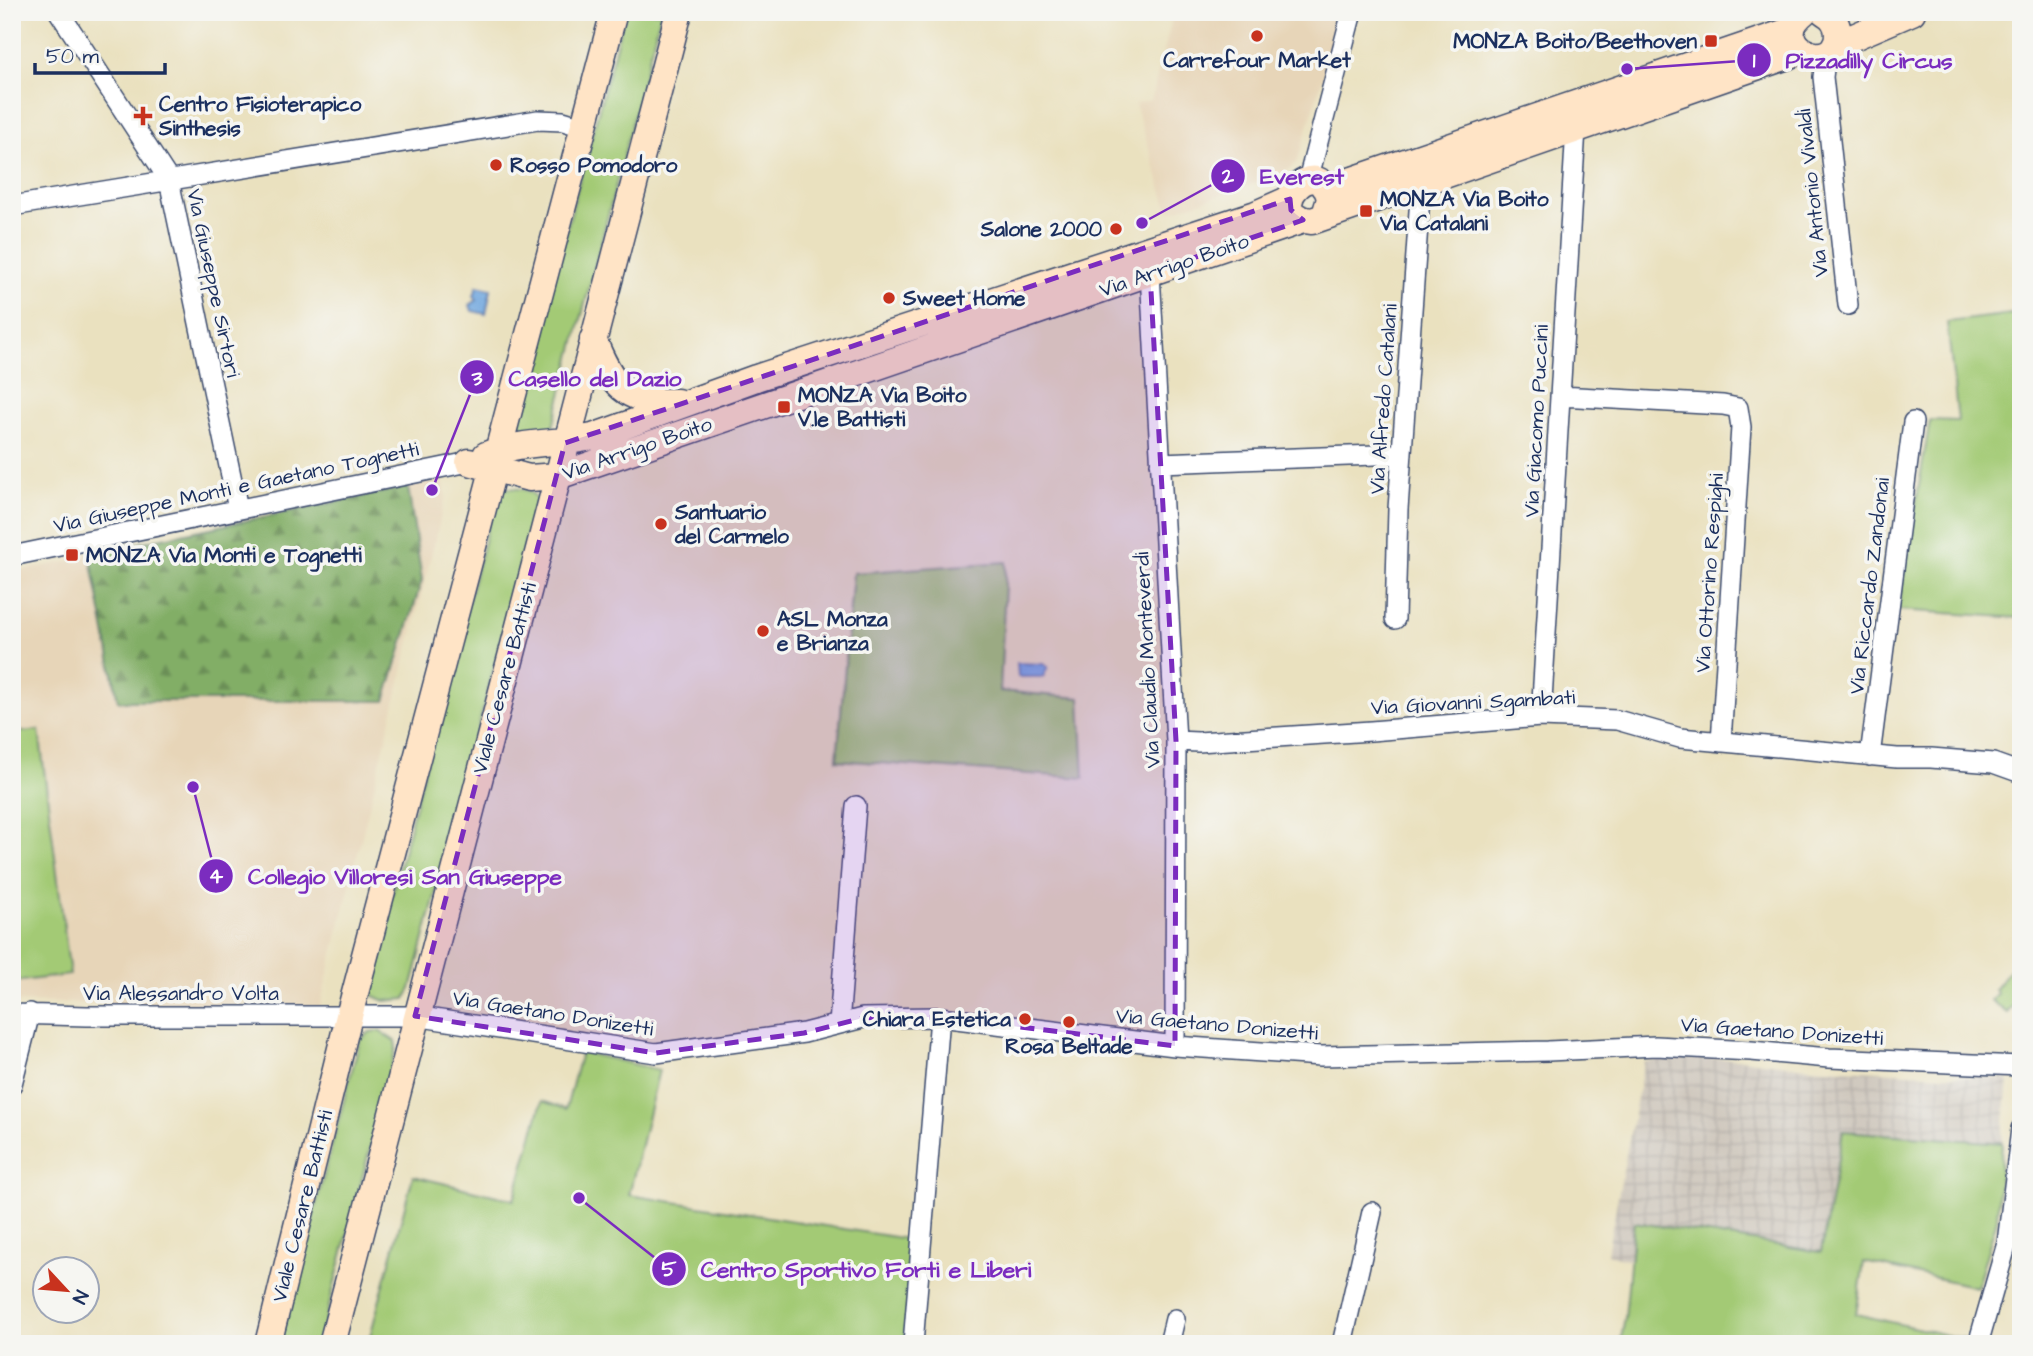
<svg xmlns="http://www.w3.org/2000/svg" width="2033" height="1356" viewBox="0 0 2033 1356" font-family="'Architects Daughter',sans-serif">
<defs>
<pattern id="industrial-grid" width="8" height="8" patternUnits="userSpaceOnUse" patternTransform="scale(1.75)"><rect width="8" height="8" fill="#cbc3b8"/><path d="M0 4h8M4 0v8" fill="none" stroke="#aea8a1"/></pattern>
<pattern id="forest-firs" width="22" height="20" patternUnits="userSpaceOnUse" patternTransform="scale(1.75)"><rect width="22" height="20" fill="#82ae66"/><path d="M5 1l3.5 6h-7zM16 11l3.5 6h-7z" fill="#6a8e57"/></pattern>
</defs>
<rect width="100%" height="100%" fill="#f6f6f2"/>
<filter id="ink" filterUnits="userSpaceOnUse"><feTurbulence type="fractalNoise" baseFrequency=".0143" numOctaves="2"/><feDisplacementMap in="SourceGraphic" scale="14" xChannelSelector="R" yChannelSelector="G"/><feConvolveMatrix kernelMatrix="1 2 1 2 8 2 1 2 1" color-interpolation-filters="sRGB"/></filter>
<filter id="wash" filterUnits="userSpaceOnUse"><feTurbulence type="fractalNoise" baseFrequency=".00686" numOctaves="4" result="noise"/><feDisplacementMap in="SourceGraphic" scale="28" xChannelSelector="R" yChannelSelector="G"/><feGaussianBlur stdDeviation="1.57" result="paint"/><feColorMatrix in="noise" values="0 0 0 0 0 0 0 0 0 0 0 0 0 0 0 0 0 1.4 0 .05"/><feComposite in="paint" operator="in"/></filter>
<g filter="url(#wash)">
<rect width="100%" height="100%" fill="#eae1bf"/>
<path fill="#e7d5b8" d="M1174,12H1343L1297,162L1283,174L1169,212L1135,104L1151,100Z
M443,479L446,495L320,1006L12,1002V572L76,560L81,555Z"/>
<path fill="url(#industrial-grid)" d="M1679,1058L1740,1059L1793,1066L2008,1079L2002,1143L1843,1132L1821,1252L1635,1222L1630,1260L1607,1254L1644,1062Z"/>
<path fill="#a3ca75" stroke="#5f7c6a" stroke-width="2" d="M625,12H661L552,430L530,432L515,421Z
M2021,313V618L1898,610L1930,420L1958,421L1947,322Z
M504,488C516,489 530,487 537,499L411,989L405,999L385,1001L370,994L368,987L495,499Z
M1006,562L1000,691L1080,698L1084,778L837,760L853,573Z
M39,730L70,975L12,982V733Z
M2018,959L2021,961V996L2007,1013L1991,1000L1997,993L1994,990Z
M379,1031L395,1041L396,1048L319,1344H279L360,1040L370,1032Z
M581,1052L659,1070L629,1195L914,1240L904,1344H386L369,1340L413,1176L514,1200L542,1101L566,1109Z
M1843,1131L2002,1143L1997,1219L1977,1287L1864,1262L1856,1314L1964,1339L1963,1344H1620L1625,1318L1634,1222L1821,1252Z"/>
<path fill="url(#forest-firs)" stroke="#4e6e62" stroke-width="2" d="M408,487L422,580L385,701H118L90,553Z"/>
<path fill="#70a6de" stroke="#466a9e" stroke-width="2" d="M477,286L491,289L486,314L472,311L470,305L477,300L474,296Z
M1017,663L1043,664L1048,667L1043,677H1018Z"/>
</g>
<g filter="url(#ink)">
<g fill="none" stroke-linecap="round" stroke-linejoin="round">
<defs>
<path id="street" d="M59,12L169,180L238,509
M1826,53L1823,77L1848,305
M1308,180L1352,12
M12,206L538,120L563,121L583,127
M1150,273L1176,741L1175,1046
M1560,396L1723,405L1738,408L1741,427L1721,742
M1160,463L1402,454
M12,556L469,462
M1395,619L1398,509L1420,197L1419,182
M1541,717L1576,128
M1176,741L1198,742L1371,731L1541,717L1617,720L1680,738L1897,758H1931L1993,763L2021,773
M1870,756L1913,422
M12,1014L87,1016H415L656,1053L804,1033L863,1018L940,1017L1175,1046L1321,1056L1548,1051L1656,1046L1751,1051L1829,1058L2021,1066
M839,1024L856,806
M12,1084L30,1013
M913,1344L940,1017
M1169,1344L1175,1319
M1342,1344L1372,1212
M1978,1344L2007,1243L2021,1129"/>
<path id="secondary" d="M1804,12C1763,45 1835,77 1838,35C1838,24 1833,17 1824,12
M1835,45L1912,12
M1325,187L1335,186L1792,30
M1325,215L1330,199C1319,147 1256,215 1312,221L1802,51
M593,339C611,384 625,404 677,402
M486,455C519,441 559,444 593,437L756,378L1256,214L1290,199
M469,462L529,478L558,476L1303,220
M268,1344L349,1016L614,12
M332,1344L679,12"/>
</defs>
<use href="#street" stroke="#3a4a6d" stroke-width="22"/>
<use href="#secondary" stroke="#3a4a6d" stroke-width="29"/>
<use href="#street" stroke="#fff" stroke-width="19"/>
<use href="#secondary" stroke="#ffe4c6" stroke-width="26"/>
</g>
</g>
<path fill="#7b2cbf" fill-opacity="0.2" stroke="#7b2cbf" stroke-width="5" stroke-dasharray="14 9" stroke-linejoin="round" d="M1290,199L1291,210L1303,220L1150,273L1176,741L1175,1046L940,1017L863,1018L804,1033L656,1053L415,1016L565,443Z"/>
<g fill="#c8321e" stroke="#f6f6f2" stroke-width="2.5">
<circle cx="1257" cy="36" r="7"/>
<rect x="1704" y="34" width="14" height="14" rx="3.5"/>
<path d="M139.5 105.5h7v7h7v7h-7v7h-7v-7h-7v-7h7z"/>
<circle cx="496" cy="165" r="7"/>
<rect x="1359" y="204" width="14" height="14" rx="3.5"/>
<circle cx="1116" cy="229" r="7"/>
<circle cx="889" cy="298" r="7"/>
<rect x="777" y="400" width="14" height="14" rx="3.5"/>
<circle cx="661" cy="524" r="7"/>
<rect x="65" y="548" width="14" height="14" rx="3.5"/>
<circle cx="763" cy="631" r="7"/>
<circle cx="1025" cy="1019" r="7"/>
<circle cx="1069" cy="1022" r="7"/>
</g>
<g text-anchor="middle" stroke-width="7" stroke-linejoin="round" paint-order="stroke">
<g font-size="21" font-weight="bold" fill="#1b2f5e" stroke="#f6f6f2" text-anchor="start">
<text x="1697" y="48" text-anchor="end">MONZA Boito/Beethoven</text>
<text x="1257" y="67" text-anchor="middle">Carrefour Market</text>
<text x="159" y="111">Centro Fisioterapico<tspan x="159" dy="24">Sinthesis</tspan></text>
<text x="510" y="172">Rosso Pomodoro</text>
<text x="1380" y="206">MONZA Via Boito<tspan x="1380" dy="24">Via Catalani</tspan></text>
<text x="1102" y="236" text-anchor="end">Salone 2000</text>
<text x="903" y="305">Sweet Home</text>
<text x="798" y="402">MONZA Via Boito<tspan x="798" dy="24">V.le Battisti</tspan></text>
<text x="675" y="519">Santuario<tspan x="675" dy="24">del Carmelo</tspan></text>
<text x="86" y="562">MONZA Via Monti e Tognetti</text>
<text x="777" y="626">ASL Monza<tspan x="777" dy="24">e Brianza</tspan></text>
<text x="1011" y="1026" text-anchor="end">Chiara Estetica</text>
<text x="1069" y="1053" text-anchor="middle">Rosa Beltade</text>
</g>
<g font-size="21" fill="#1b2f5e" stroke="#f6f6f2">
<text transform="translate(1812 193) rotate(-96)" y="7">Via Antonio Vivaldi</text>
<text transform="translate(1174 265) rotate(-19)" y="7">Via Arrigo Boito</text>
<text transform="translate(214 283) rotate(78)" y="7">Via Giuseppe Sirtori</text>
<text transform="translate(1383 399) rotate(-86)" y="7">Via Alfredo Catalani</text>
<text transform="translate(1536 421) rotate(-87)" y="7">Via Giacomo Puccini</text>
<text transform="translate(637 448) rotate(-19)" y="7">Via Arrigo Boito</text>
<text transform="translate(236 487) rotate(-12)" y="7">Via Giuseppe Monti e Gaetano Tognetti</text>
<text transform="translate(1709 573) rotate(-86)" y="7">Via Ottorino Respighi</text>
<text transform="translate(1869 586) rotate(-83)" y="7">Via Riccardo Zandonai</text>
<text transform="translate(1147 660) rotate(-93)" y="7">Via Claudio Monteverdi</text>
<text transform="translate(504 678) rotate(-75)" y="7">Viale Cesare Battisti</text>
<text transform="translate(1473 702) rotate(-3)" y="7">Via Giovanni Sgambati</text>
<text x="181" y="1000">Via Alessandro Volta</text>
<text transform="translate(553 1013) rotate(9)" y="7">Via Gaetano Donizetti</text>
<text transform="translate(1217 1024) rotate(5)" y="7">Via Gaetano Donizetti</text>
<text transform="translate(1782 1031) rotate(4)" y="7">Via Gaetano Donizetti</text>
<text transform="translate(302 1206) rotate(-76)" y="7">Viale Cesare Battisti</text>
</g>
</g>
<path fill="none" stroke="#7b2cbf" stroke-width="2.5" d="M1627 69L1754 60M1142 223L1228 176M432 490L477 377M193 787L216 876M579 1198L669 1269"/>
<g fill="#7b2cbf" stroke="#f6f6f2" stroke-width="2.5">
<circle cx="1627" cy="69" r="7"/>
<circle cx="1142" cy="223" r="7"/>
<circle cx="432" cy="490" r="7"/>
<circle cx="193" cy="787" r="7"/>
<circle cx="579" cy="1198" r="7"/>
<circle cx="1754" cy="60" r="18"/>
<circle cx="1228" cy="176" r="18"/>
<circle cx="477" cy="377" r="18"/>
<circle cx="216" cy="876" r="18"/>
<circle cx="669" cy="1269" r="18"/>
</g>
<g font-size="21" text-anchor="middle" font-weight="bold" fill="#fff">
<text x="1754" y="67">1</text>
<text x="1228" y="183">2</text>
<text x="477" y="385">3</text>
<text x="216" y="883">4</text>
<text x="669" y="1276">5</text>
</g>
<g font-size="23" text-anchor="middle" font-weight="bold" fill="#7b2cbf" stroke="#f6f6f2" stroke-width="7" stroke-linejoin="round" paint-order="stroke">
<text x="1869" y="68">Pizzadilly Circus</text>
<text x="1302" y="184">Everest</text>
<text x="595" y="386">Casello del Dazio</text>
<text x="405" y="884">Collegio Villoresi San Giuseppe</text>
<text x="866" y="1277">Centro Sportivo Forti e Liberi</text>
</g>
<rect width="2033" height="1356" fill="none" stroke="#f6f6f2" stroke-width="42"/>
<g transform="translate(66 1290) rotate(116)"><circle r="33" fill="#f6f6f2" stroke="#9ea6b7" stroke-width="2"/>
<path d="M0-5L12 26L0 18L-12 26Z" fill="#c8321e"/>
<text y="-10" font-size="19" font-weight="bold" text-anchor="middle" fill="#1b2f5e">N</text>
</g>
<path d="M35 63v10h130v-10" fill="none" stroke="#1b2f5e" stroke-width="3.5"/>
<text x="46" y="63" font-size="21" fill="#1b2f5e" stroke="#f6f6f2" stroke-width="5" paint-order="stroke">50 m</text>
</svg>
